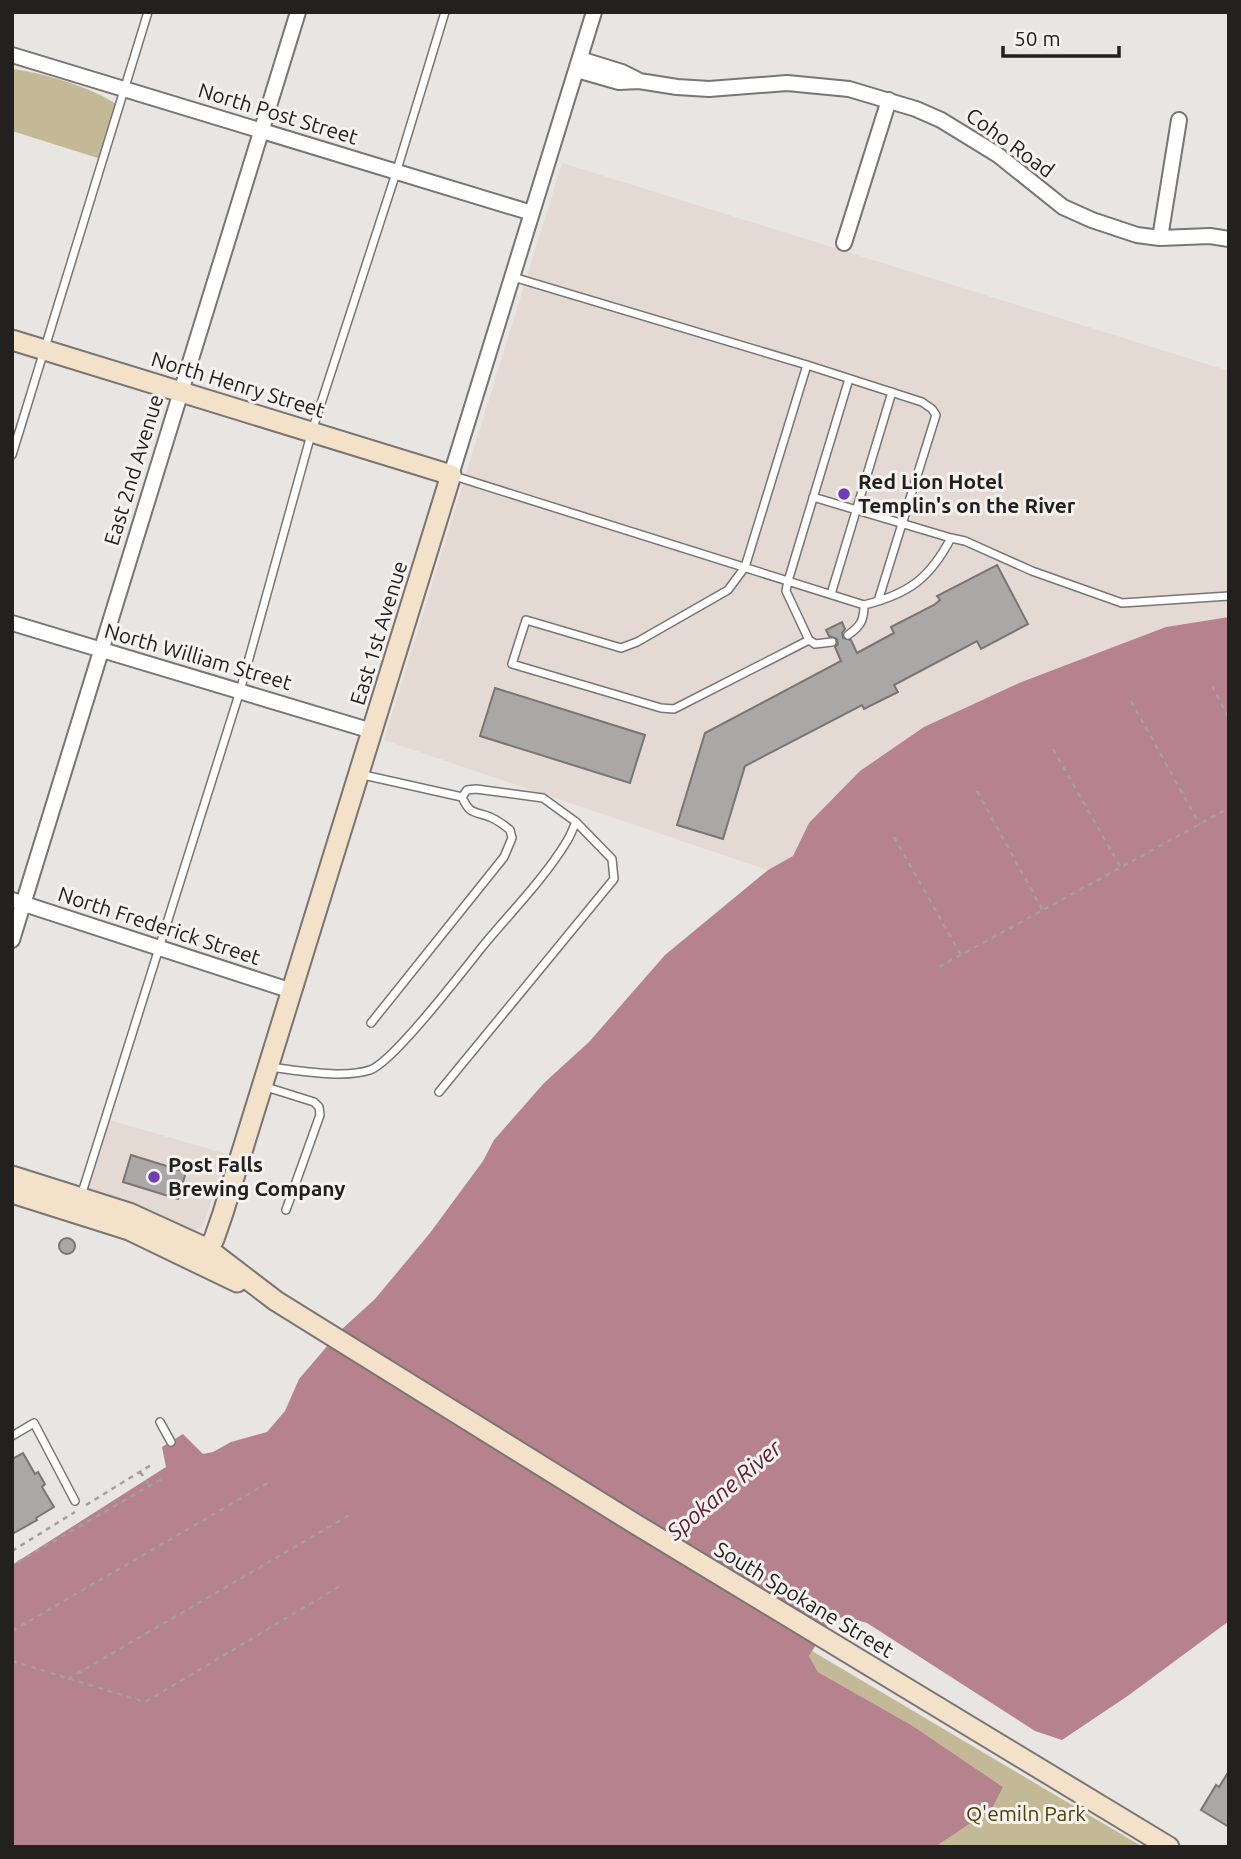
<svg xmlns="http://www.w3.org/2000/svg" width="1241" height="1859" viewBox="0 0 1241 1859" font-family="Ubuntu,sans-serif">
<rect width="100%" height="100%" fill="#e8e5e3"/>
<path fill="#e5d9d4" d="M562,163L1229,371V617L1166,627L799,844L793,856L768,870L384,740Z
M109,1120L227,1154L203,1226L193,1232L87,1194Z"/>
<path fill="#c4b996" d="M12,69C40,72 95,88 117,105L101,159L12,131Z
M812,1651L1143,1847H935L992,1809L1003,1787L913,1726L818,1672L809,1656Z"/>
<path fill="#b5828e" d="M1229,617V1621L1129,1695L1062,1740L1035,1731L867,1623L846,1617L832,1619L809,1656L818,1672L913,1726L1003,1787L992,1809L935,1847H12V1565L166,1467L162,1447L183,1434L203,1454L213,1452L231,1442L267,1432L285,1411L299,1379L341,1330L375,1299L430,1233L483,1161L494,1140L544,1083L589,1042L665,955L768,870L793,856L809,823L860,771L924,727L1019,683L1166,627Z"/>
<path fill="#aba7a7" stroke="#797575" stroke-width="2" d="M997,565L1028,624L981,649L977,641L894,685L898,692L864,709L862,705L745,766L723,839L677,825L705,733L841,661L835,647L838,644L837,639L829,636L826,630L842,622L845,629L842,633L843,638L851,640L857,653L894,633L891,627L934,605L940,600L937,596Z
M495,688L645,735L630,783L480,736Z
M131,1155L186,1172L178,1199L123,1182Z
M59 1246a8 8 0 1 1 16 0a8 8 0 1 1-16 0Z
M23,1453L35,1474L38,1472L45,1484L42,1487L54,1507L36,1518L37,1520L12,1534V1459Z
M1229,1771V1827L1201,1810L1216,1785L1219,1787Z"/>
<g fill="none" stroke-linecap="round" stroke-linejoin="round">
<defs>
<path id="lane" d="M513,277L807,365
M849,379L788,581L786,591L809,640L674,709L661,708L512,664L526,620L621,648L637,642L728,590L745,567L807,365L922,402L932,409L936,415L878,601
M12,455L148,12
M451,475L864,605C909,594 930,578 951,538L965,541L1032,571L1122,603L1229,596
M813,497L951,538
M831,594L892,392
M848,635C861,626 864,620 864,605
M809,640L815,644L832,642
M371,1023L504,857L512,838L510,830C504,825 497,820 490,817C474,811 470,815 462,797
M269,1067C297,1070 343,1079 370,1070C394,1062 467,965 487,941C514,909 546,876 567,841C571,835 573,828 576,822L543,798L476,789L467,790L462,797L359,774
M263,1086L314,1102L319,1107L320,1115L286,1210
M439,1092L614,879L612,859L576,822
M81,1196L240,691L312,431L396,173L445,12
M160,1422L171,1442
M12,1436L34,1423L75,1501"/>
<path id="street" d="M12,55L532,213
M580,59L622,72L638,80
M577,70L619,82L639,81L677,87L709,89L787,83L849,89L916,109L941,120L998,155L1063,207L1092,220L1137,235L1160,238L1210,236L1229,239
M1160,238L1179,120
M844,243L889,100
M451,475L594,12
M12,623L372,731
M12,900L292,991
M12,940L298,12"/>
<path id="secondary" d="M12,340L451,475L223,1213L214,1239L200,1264
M12,1176L129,1213L208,1249L276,1301L637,1525L1169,1847
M12,1193L129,1230L237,1282"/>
</defs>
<use href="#lane" stroke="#787573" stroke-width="10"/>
<use href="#street" stroke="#787573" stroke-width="18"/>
<use href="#secondary" stroke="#787573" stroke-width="23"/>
<path stroke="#a3a09f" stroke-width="2.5" stroke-dasharray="5 5" stroke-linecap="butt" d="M1212,686L1229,718
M1131,701L1200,825
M1053,749L1121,868
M977,791L1043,911
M894,837L961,955
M939,967L1229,808
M140,1472L150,1486
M86,1505L151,1465
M12,1551L75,1512
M18,1562L165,1477
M12,1631L271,1481
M12,1661L145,1702L342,1585
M68,1679L353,1513"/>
<use href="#lane" stroke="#fff" stroke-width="7"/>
<use href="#street" stroke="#fff" stroke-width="14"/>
<use href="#secondary" stroke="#f3e1c9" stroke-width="19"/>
</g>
<g fill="#6c3fb7" stroke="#f6f2f0" stroke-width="2.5">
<circle cx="844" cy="494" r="7"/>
<circle cx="154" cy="1177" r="7"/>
</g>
<g text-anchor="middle" stroke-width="6" stroke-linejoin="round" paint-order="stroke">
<g font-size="21" fill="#222120" stroke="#f6f2f0">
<text transform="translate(278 114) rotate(17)" y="7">North Post Street</text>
<text transform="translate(1010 143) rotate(36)" y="7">Coho Road</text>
<text transform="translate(238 385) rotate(17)" y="7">North Henry Street</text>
<text transform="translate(134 470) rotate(-73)" y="7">East 2nd Avenue</text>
<text transform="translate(379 633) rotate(-73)" y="7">East 1st Avenue</text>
<text transform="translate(198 657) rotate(16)" y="7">North William Street</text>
<text transform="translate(159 926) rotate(18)" y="7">North Frederick Street</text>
<text transform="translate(804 1600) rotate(31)" y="7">South Spokane Street</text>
</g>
<g font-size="21" font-weight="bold" fill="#222120" stroke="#f6f2f0" text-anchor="start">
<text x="858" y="489">Red Lion Hotel<tspan x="858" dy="24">Templin's on the River</tspan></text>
<text x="168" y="1172">Post Falls<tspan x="168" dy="24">Brewing Company</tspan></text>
</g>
<g font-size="21" fill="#4f3f02" stroke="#f6f2f0">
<text x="1026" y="1821">Q'emiln Park</text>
</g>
<g font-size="23" font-style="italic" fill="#5f2034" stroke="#f6f2f0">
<text transform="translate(724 1490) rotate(-40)" y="8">Spokane River</text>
</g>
</g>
<rect width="1241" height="1859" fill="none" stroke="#222120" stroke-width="28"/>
<path d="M1003 46v10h116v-10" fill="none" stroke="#222120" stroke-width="3.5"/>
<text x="1014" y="46" font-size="21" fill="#222120" stroke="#f6f2f0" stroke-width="5" paint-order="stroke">50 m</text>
</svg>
